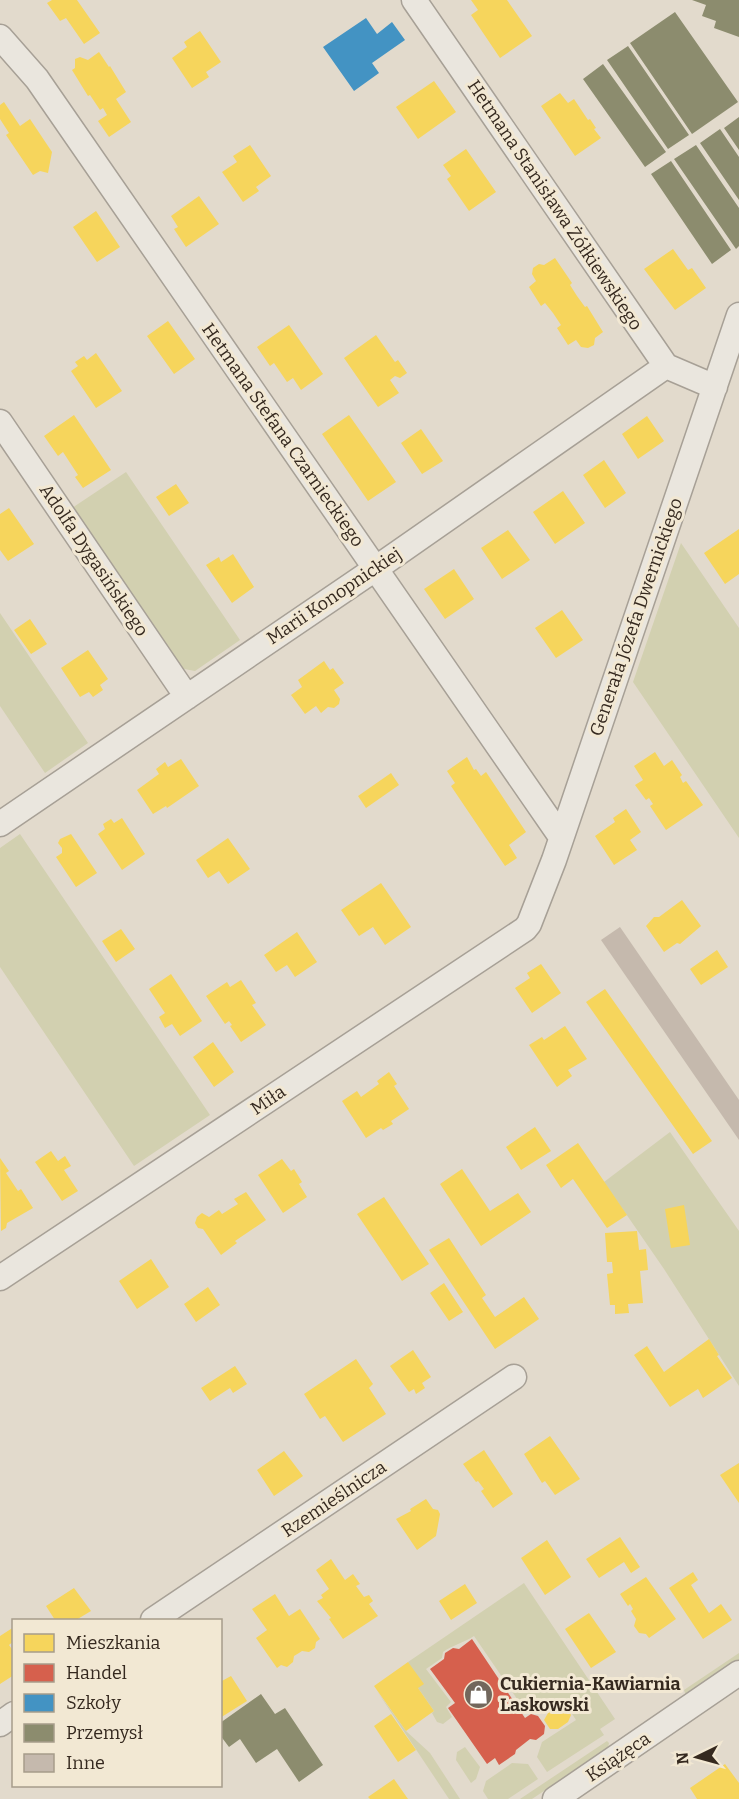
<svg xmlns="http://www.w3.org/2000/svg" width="739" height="1799" viewBox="0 0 739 1799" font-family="Bitter,serif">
<rect width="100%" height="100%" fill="#e2dacc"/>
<path fill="#d2d0b0" d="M126,472L240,640L195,671L179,668L72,508Z
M681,543L739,628V838L633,682Z
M0,613L88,743L45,773L0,706Z
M20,834L210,1115L134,1166L0,967V848Z
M670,1132L739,1231V1386L664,1269L604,1182Z
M524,1583L615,1719L600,1729L604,1735L547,1772L537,1757L542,1742L576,1720L563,1700L541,1714L539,1712H526L474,1636C463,1643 453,1645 443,1652L442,1658L426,1669L451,1702L446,1707L452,1717L443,1724L437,1722L432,1713L434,1711L418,1688L408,1662Z
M739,1653V1661L690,1693H685L684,1690Z
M377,1691L406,1731L430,1753L460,1799H449Z
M607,1741L609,1743L608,1748L532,1799H520Z
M465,1747L480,1767L476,1779L471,1783L456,1760L457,1752Z
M512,1763L528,1764L538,1779L508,1799H488L483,1791L486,1781Z"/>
<path fill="#f6d55c" d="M52,0H77L100,33L84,44L66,18L60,21L47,3Z
M471,0H507L532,36L500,58L471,15L478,10Z
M200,31L221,62L206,72L209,77L192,88L172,58L187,47L184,42Z
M99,52L109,67L110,66L126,92L116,99L131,122L109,137L98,121L107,115L103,108L100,110L90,95L88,96L72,70L75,68V59L80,57L88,60Z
M434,81L456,112L418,139L396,107Z
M560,93L568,103L574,99L588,120L590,119L596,128L594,129L601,138L575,156L541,106Z
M4,102L20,126L30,119L52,152L48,173L40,171L33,175L6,135L9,133L0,119V105Z
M250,145L271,176L256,187L259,191L243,202L222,172L237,162L233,156Z
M466,149L496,192L469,211L447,179L451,176L443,165Z
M199,196L219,224L186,247L174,229L178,227L171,216Z
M96,211L120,247L97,262L73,227Z
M673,249L688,270L692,268L706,288L675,310L644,269Z
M555,258L572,283L570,285L577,296L585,307L587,306L603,332L595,338L594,345L588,348L581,347L576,340L568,345L557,328L561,325L553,313L545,303L541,306L529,287L536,281L532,274L533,268L539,264L544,265Z
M168,321L195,359L174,374L147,336Z
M289,325L323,374L301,390L293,378L287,382L274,363L270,366L257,347Z
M376,335L395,362L398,360L407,373L400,378L395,376L390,380L399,393L378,407L344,358Z
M96,353L122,391L96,408L71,371L78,366L75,362L84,356L87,360Z
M74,415L111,470L83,488L75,477L78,475L63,452L58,456L44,436Z
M349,415L396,482L368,501L322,434Z
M647,416L664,441L638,459L622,434Z
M421,429L443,461L422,474L401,443Z
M604,460L626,493L605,508L583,475Z
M176,484L189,503L169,516L156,497Z
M563,491L585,523L555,544L533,512Z
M9,508L34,544L8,561L0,550V514Z
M739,529V574L725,584L704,553Z
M508,530L530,560L502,579L481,548Z
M233,554L254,587L232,603L206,565L219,557L221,562Z
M454,569L474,599L445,619L424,589Z
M562,610L583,640L556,658L535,628Z
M30,619L47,644L31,654L14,630Z
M88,650L108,679L100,685L103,690L93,697L89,692L80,697L61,668Z
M324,661L330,670L333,668L344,683L334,690L340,699L339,704L334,708L328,707L321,713L316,706L305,714L291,695L302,687L298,680Z
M655,752L664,766L672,760L682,775L680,777L683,783L686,781L703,805L666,830L650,806L653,804L649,798L646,800L635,785L643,780L634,766Z
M467,757L474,770L476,769L481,776L486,772L526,832L509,845L517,858L505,866L451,786L455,783L447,771Z
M181,759L199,786L167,808L166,806L153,814L137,790L159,774L156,769L165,762L168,767Z
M391,773L399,785L366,808L358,796Z
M626,809L641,832L630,840L637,850L614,865L595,836L615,822L613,818Z
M122,818L145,854L122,870L98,834L105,829L103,824L111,819L114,823Z
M71,834L97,873L76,887L56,857L62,853V848L58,843L60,839Z
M228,838L250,869L228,884L219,871L208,878L196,860Z
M381,883L411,927L385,945L373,927L359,936L341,910Z
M682,900L701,926L680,944L677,943L664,952L646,926L654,917H659Z
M121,929L135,949L116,962L102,941Z
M297,932L317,962L295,977L287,965L276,972L264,955Z
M717,950L728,967L701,985L690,969Z
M541,964L561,993L532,1013L515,988L530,978L527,973Z
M171,974L202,1021L180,1036L172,1024L165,1028L159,1017L165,1013L149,989Z
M241,980L256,1003L252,1005L266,1025L241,1042L230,1026L232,1025L229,1021L225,1024L206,996L227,982L230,987Z
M605,989L712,1141L693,1154L586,1002Z
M565,1026L587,1059L568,1070L572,1076L557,1087L529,1045L542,1037L544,1040Z
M213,1042L234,1072L214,1087L193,1057Z
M389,1072L397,1084L394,1086L409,1109L391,1121L393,1124L383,1130L381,1128L366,1138L342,1101L357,1091L361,1097L379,1084L377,1081Z
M535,1127L551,1151L521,1170L506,1147Z
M578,1143L627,1215L607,1228L573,1179L561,1188L546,1165Z
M51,1151L58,1161L65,1156L71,1166L64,1170L78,1191L62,1201L35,1162Z
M0,1158L9,1171L6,1173L18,1191L21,1189L33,1208L7,1223L6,1228L1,1231Z
M282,1159L291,1171L294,1169L302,1182L299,1184L307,1197L283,1213L258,1175Z
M462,1169L490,1211L518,1193L531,1212L481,1246L440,1184Z
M246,1192L266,1220L235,1241L237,1243L221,1255L203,1229L198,1228L195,1223L197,1217L202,1213L209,1217L219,1210L222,1214L238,1204L234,1199Z
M384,1197L429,1264L402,1281L357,1214Z
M684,1205L690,1245L671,1248L665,1209Z
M637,1231L639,1250L646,1249L648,1270L640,1271L643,1303L628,1304L629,1313L615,1314V1305H610L607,1274L613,1273L612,1262H607L605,1233Z
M449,1238L486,1295L482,1298L495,1317L524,1297L539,1319L495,1349L429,1250Z
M151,1259L169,1287L137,1309L119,1281Z
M444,1283L463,1312L449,1321L430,1293Z
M208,1287L220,1305L196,1322L184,1304Z
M709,1339L719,1355L717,1356L732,1378L703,1398L698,1389L670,1407L634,1355L647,1346L664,1372Z
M413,1350L431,1377L422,1383L425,1388L416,1394L414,1389L409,1392L390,1366Z
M356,1359L373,1384L369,1388L386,1414L343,1442L325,1416L320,1419L304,1394Z
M235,1366L247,1384L233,1393L230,1388L210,1401L201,1388Z
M550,1436L580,1479L555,1495L545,1481L542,1483L524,1454Z
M484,1450L513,1494L493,1508L481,1491L484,1489L478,1481L476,1482L463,1464Z
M284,1451L303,1476L274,1496L257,1470Z
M739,1463V1503L720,1475Z
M426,1499L433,1509L438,1510L440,1514L436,1536L417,1550L396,1519L411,1511L410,1509Z
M620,1537L640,1567L631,1573L624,1562L599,1578L586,1559Z
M547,1540L571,1577L545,1595L521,1558Z
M331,1559L345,1580L353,1574L360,1584L356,1586L364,1597L369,1595L373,1601L369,1604L378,1616L343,1639L329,1619L331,1618L317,1601L323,1598L321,1595L329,1589L316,1570Z
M693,1572L698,1580L691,1585L709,1613L721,1604L732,1620L703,1639L669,1588Z
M646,1577L676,1619L649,1638L646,1634L639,1633L634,1626L636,1619L631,1611L633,1609L630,1604L628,1606L620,1594Z
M465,1584L477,1603L451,1620L439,1601Z
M74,1588L91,1611L76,1620H55L46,1606Z
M275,1594L289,1616L300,1609L320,1639L316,1642L315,1648L309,1652L302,1651L299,1653L294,1656L293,1662L287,1667L281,1665L277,1668L256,1638L267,1630L252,1609Z
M589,1613L616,1652L591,1668L565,1629Z
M14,1627V1641L9,1645L14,1652V1675L0,1684V1636Z
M408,1662L424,1684L418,1688L434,1711L406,1731L374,1686Z
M231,1676L247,1701L220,1718V1682Z
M566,1706L571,1715L568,1722L558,1729H550L544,1720L548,1713L557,1707Z
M391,1714L416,1750L398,1762L374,1726Z
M725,1764L739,1783V1799H697L690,1788Z
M394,1779L408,1799H370L368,1797Z"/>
<path fill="#d6604d" d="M472,1639L525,1718L531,1714L538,1716L545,1726L544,1734L536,1740L530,1739L516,1750L515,1754L499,1765L495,1758L487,1764L448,1708L455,1703L430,1669L444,1659L445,1653L453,1648L459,1649Z"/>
<path fill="#4393c3" d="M366,18L377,34L392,22L405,40L372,63L379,73L354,91L323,47Z"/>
<path fill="#8c8c6e" d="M692,0H739V37L714,28L716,21L702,16L706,5Z
M675,12L738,102L692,134L630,43Z
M628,46L689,135L668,149L607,60Z
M603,64L666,152L645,167L583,79Z
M739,117V150L724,128Z
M720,129L739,157V200L700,143Z
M696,145L739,208V246L736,249L674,159Z
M671,161L731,250L712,264L651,174Z
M261,1694L275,1714L285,1708L323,1765L299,1782L277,1749L256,1763L240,1739L229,1747L220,1735V1723Z"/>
<path fill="#c5b9ad" d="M620,927L739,1100V1140L601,940Z"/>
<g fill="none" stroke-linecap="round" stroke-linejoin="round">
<defs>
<path id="minor" d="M414,0L666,366L715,387
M0,37L37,79L561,837
M0,422L187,697
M0,824L375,569L666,366
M0,1278L525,929L529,924L554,860L739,315
M153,1620L514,1377
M0,1724L14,1714
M555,1799L739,1673"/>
</defs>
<use href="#minor" stroke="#a7a096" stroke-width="27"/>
<use href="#minor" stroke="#eae6de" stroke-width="24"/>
</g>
<defs>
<symbol id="shop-disc" viewBox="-11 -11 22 22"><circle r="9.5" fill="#72675c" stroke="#f2e8d3"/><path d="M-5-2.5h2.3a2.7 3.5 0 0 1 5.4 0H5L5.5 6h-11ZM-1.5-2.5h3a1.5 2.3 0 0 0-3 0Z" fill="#fff"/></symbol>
</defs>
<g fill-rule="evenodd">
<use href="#shop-disc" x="462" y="1678" width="33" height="33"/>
</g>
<g text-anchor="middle" stroke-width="6" stroke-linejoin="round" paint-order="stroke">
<g font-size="18" fill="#35291f" stroke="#f2e8d3">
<text transform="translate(555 205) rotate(56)" y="6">Hetmana Stanisława Żółkiewskiego</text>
<text transform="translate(283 435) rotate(55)" y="6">Hetmana Stefana Czarnieckiego</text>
<text transform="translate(94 560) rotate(56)" y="6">Adolfa Dygasińskiego</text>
<text transform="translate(334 596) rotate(-34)" y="6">Marii Konopnickiej</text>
<text transform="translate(636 617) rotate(-71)" y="6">Generała Józefa Dwernickiego</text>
<text transform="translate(268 1100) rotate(-34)" y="6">Miła</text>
<text transform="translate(334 1499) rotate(-34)" y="6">Rzemieślnicza</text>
<text transform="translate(618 1757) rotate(-34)" y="6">Książęca</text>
</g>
<g font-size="18" font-weight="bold" fill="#35291f" stroke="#f2e8d3" text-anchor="start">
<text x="500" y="1690">Cukiernia-Kawiarnia<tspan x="500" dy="21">Laskowski</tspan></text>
</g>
</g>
<rect x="12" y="1619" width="210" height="168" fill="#f2e8d3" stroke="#a69c8b" stroke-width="1.5"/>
<rect x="24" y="1634" width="30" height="18" fill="#f6d55c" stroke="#a69c8b" stroke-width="1.5"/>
<text x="66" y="1649" font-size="18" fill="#35291f">Mieszkania</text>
<rect x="24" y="1664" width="30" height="18" fill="#d6604d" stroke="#a69c8b" stroke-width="1.5"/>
<text x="66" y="1679" font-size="18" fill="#35291f">Handel</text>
<rect x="24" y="1694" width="30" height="18" fill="#4393c3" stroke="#a69c8b" stroke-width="1.5"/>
<text x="66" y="1709" font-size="18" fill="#35291f">Szkoły</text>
<rect x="24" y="1724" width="30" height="18" fill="#8c8c6e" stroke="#a69c8b" stroke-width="1.5"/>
<text x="66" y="1739" font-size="18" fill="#35291f">Przemysł</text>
<rect x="24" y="1754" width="30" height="18" fill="#c5b9ad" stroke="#a69c8b" stroke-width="1.5"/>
<text x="66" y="1769" font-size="18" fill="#35291f">Inne</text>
<g transform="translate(697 1757) rotate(265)" stroke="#f2e8d3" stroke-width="4.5" paint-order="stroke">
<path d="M0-4.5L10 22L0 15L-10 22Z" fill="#35291f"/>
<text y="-9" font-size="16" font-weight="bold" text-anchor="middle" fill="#35291f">N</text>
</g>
</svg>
